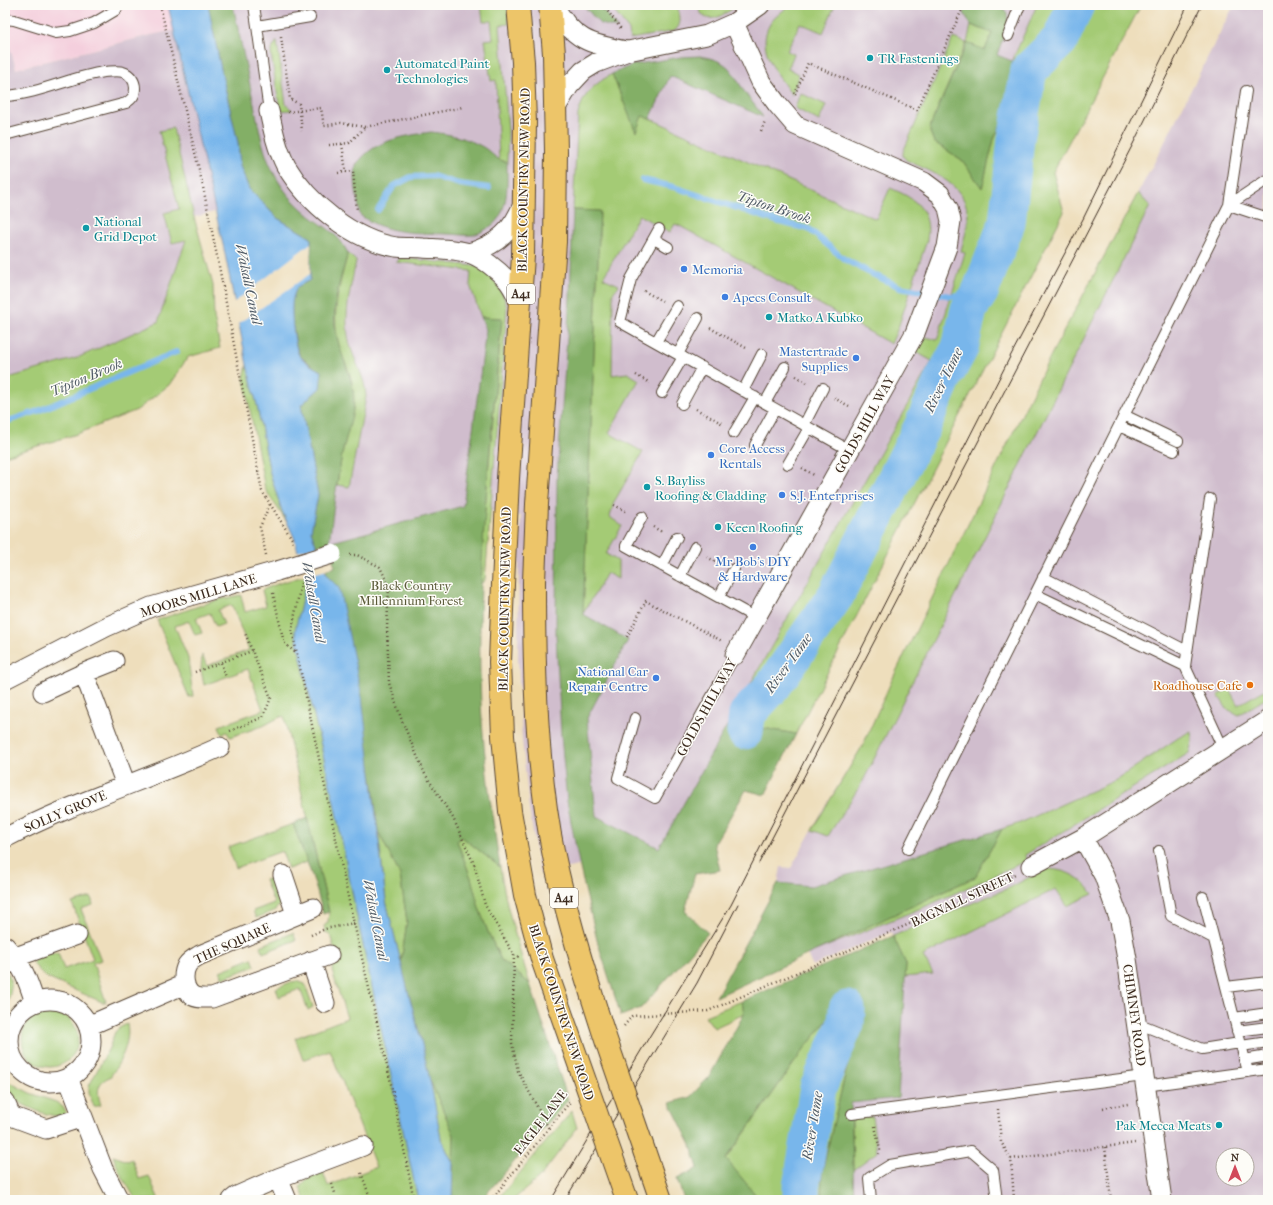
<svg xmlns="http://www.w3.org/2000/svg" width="1273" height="1205" viewBox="0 0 1273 1205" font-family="'IM FELL French Canon',serif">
<rect width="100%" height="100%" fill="#fdfcf7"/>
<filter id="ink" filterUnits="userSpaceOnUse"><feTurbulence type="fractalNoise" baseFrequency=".025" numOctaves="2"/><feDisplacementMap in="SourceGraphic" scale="8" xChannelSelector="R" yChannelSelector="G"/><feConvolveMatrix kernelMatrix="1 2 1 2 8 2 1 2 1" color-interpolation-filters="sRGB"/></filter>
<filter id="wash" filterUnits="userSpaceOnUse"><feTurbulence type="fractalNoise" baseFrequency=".012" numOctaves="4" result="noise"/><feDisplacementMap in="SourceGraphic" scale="16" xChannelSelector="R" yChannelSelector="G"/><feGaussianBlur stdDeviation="0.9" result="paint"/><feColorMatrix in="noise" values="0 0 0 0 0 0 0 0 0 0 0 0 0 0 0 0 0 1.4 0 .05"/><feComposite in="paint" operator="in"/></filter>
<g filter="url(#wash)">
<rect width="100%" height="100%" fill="#eedebc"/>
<path fill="#f4cfdd" d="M5,5H186L191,27L151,35L16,69L5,30Z"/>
<path fill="#d0bdcd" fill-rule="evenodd" d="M186,5H1076L951,296L937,340L916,352L932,360L659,849L540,874L529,808L522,739L518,657L519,556L521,516L463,506L328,543Z
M1234,5H1268V1200H854L851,1103L898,1098L906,964L891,932L812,966L778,883L781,867L791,868L822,812L863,745L1012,439L1051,355L1154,163ZM1223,1155H1247V1179H1223Z
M191,27L231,208L194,217L158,322L77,358L5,379V30L16,69L151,35Z"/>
<path fill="#a4cb75" stroke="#707a4a" d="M481,5H507L509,24L500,25L508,131L507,162L499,160L496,80L491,81L485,40L493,39L491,21H483Z
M609,5H638L640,11L661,5H677C680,15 683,25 674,31L630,39L629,30Z
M698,5H739C725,13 704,31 698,5Z
M790,5H835L823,33L800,23L787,51L794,54L788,69L799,74L792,95C778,76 755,48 770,24C774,17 783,11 790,5Z
M1037,5H1141L1053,172L1064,212L796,734L729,722L932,361L916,352L926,337L937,340L965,253L961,251C963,241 968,228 968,218C968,184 931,172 906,160L903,156V152L953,38L967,43L971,25L992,33L985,50L966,43L931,124L930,132L934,142L962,160L982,188L994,139L1011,103L1012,61Z
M277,41L286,104L292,110L280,111L271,54L273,47Z
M612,74L636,131L642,115L876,219L890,188C915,198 932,210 927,240L898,328L891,344L680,226L675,224L670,232L639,215L603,278L619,285L613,293L612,375L628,373L639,380L609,433L643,452L614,502L610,517L622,526L606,554L618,561V579L607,573L583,614L600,211L573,210L578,114C584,93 593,85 612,74Z
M800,93L826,105L819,121L795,108Z
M173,128L194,217L213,285L214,317L220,348L188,357L169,385L137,410L77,434L5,456V379L77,358L158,322L186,240L172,243L164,213L179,209L159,131Z
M1138,193L1150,206L863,781L828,836L812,830L863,745L891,682L1051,355Z
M348,253L356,261C351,287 343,314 349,341C353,360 366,377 366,397L349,487L337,485C339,472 341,458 344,446C348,428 356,408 353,389C352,375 344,362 340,349C330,314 339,287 348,253Z
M401,258L475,266C493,275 503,289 507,308L485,580L480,585L484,520L502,318L481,317L470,285L471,271L396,262Z
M247,365L257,405L270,473L282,511L290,527L265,489L244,378Z
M304,576L306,582L295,632L335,807L359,926L418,1200H305L300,1187L307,1179L323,1172L328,1186L376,1167L330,1050L303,1060L295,1038L347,1018L332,971L333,963L338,960L330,935L326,933L324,926L328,922L329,912L284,716L278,718L263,726L230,737L227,732L222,734L219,726L263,710L248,669L204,685L201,670L202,655L207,666L249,650L232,605L218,610L224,624L216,627L210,613L196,618L202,633L195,635L189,621L175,626L188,658L193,696L189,697L157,620L217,600L241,595L245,612L266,606L262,590L280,583Z
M1268,688V697L1239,715L1227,709L1218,695L1229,689L1238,705Z
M1191,731L1192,742L1189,753L1025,855L1026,861L929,905L808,954L975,877L1002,829L1020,823L1116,780L1178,738Z
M293,824L307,862L288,869L282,851L236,868L228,847Z
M378,831L400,875L407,921L401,963L386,901Z
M462,837L500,867C506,907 518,945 530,984L501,960L488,932L479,908L471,878L457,841Z
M1049,869C1067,870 1083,878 1093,894L1067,906L1056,889L923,956L933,974L905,977L906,964L893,936L1011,887L1039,872Z
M272,878L280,898V905L274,911L256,918L253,911L274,903L265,880Z
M91,897L93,905L81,909L101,960L93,963L106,1002H102L47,978L40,972L33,963L34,959L47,953H58L64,969L93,959L72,903Z
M293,933L296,940L263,953L260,946Z
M252,958L255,966L223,978L220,971Z
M8,973C14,986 10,996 5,1009V979Z
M297,981L305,984L313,1007L308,1010L300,989L279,997L276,988L291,982Z
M742,1001L744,1014L714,1028L705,1016Z
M864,1005L846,1071L822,1172L821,1200H760L726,1160L804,1049L834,1012Z
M22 1039a28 28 0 1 1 56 0a28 28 0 1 1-56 0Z
M127,1024C131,1042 120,1063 110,1077C96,1082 97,1093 101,1105L94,1107L89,1093V1086L109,1048L115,1032L119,1028Z
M429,1078L454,1135L453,1163L441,1139Z
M5,1080L30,1093L56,1102L63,1107L68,1116C46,1118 28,1107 9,1097L5,1092Z
M572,1111L577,1128L540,1177L513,1200H497Z
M872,1116L877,1152L853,1170L852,1119Z
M113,1156L128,1161L132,1159L139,1179L149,1176L159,1200H136L119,1171Z"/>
<path fill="#83af66" stroke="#5f6c42" d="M208,5H233L262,142C269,168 281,191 302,209C313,220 328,227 338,238C342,242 345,248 348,253C340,281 330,309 337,337C342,359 354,379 354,402C353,419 345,438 342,455C336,484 333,514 329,543L463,506L486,330L481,317L502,318C491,437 478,555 480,674C481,739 490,803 500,867L462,837L457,841L471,878L479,908L488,932L501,960L530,984L568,1100L481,1200H452L454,1135L429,1078L422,1044L401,964L407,921L400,875L378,831L373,786L339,588L327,576L326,570L335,567L328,543L316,546L311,531L318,495L301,405L320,388L318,370L300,356L296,345L292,318V299L297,287L310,280L311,238L277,218L249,189L240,166L238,143L223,79Z
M583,5H599L617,28L600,24Z
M968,5H1001L1007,13L1008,24L997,55L1012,61L1011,103L994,139L982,188L962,160L934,142L930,132L931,124L967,43L985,50L992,33L971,25L964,13Z
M700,56C732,62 730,70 746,94C752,102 758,109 763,117L670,76L650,119L642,116L636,132L612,74L632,65L681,57Z
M431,132C450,134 467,138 483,147C493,153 495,160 507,162C507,180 509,203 498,219C493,226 481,233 473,235C465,236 456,234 448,234C419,233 384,234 360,215C358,200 353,182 356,166C357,163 359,161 361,159C378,139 407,136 431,132Z
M573,210L600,211L583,614L628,640L587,718L596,816L659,848L729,722L796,734L765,795L746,790L714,844L720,870L695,874L685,911L708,933L641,1008L621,1016L597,940L580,868L567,801L561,735L556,634L557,476L570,298Z
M307,818L329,912L323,914L315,884L293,824Z
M1002,829L975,877L716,997L778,883L811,886Z
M893,936L906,964L898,1098L851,1103L854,1200H821L822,1172L846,1071L864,1005L834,1012L804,1049L726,1159L760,1200H684L677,1179L698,1168L691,1145L670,1103L690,1097L709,1077L744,1014L742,1001Z"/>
<path fill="#78b6eb" stroke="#5a7084" d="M168,5H208L223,79L238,143L240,166L249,189L277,218L311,238L310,280L297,287C296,290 294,294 293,298C290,309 294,345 299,355C302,360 317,370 322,371L320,388L301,405L318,495L311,531L327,576L339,588L362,697L386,901L408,991L422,1044L434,1099L441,1139L453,1163L452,1200H418L359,926L335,807L295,631L306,582L294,537L282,511L270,473L257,405L247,365L224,249Z"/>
<path fill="#eedebc" d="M311,243L310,274L237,325L233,303Z
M318,546L327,570L302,577L296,552Z"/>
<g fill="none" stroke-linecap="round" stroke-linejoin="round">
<path stroke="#78b6eb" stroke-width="6" d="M643,180L674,187L779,222L809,229L844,259L872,274L900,287L951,296L980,292
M378,210L394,186L411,177L433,176L459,184L489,188
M5,422L38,411L176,352"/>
<path stroke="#78b6eb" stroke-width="37" d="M745,731L747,714L773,686L836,595L922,427L943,379L960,348L969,309L980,292L1007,223L1016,139L1029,70L1060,40L1076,5
M801,1200V1187L818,1088L846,1023L847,1009"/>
</g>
</g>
<g filter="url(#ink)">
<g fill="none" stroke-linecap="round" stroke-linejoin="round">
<defs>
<path id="service" d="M254,5L269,111
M5,19L14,20L56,33L70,31L94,23L116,10L119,5
M257,26L310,17
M1008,36L1020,5
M1246,91L1229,205L1268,179
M5,96C39,94 71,77 104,72C110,72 117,70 123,72C130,74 135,81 135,88C135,96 132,99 126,103L5,135
M659,229L631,279L620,322L849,450
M654,239L668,247
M656,342L677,306
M678,354L698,318
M743,391L762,354
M662,393L683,357
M765,403L785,367
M682,404L702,367
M1124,415L1178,441
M804,425L823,388
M1119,426L1174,451
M734,433L755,397
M755,445L775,409
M788,464L809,428
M1210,499L1185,666L1223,748
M642,517L626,546L756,618
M662,566L677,537
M680,576L695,547
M1043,577L1187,651
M1035,594L1185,666
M719,597L734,569
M635,718L618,778L655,798L735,655
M908,849L1229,205L1268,218
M1159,851L1171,916L1213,938
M1203,897L1248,1072
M1226,987L1268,982
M1234,1018L1268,1013
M1137,1023L1202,1049L1240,1043
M1237,1031L1268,1027
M1241,1046L1268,1042
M1244,1060L1268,1056
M1145,1086L1268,1069
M852,1114L1144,1076
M871,1200L869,1178L890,1165L971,1151L993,1170L997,1200"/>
<path id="minor" d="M554,5C571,39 591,45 627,51
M734,23L761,82L777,104L795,125L924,182L940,194L948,208L951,221L947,247L915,333L735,655
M555,109L569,86L583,71L596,63L628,51L707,35L734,23L760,5
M269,111C273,130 277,149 286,166C308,203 352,240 396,247C405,248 414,247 423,248C436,249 456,249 468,253C481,256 499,271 508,281C513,287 516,295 520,302
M469,253C498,245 513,230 524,202
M114,661L84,673L126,785
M5,679L106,627L151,607L277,571
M43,692L84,673
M5,838C73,802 150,779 220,747
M1083,838L1104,876L1120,921L1127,959L1162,1200
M1031,866L1083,838L1268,720
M283,875L296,914
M313,908L200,955C195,958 190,960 187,965C182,974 183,990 193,996C199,999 206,998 212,998L329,955
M5,946C22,964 28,980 35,1003
M311,961L325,1003
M5,966L16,957L77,935
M9 1041a41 41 0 1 1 82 0a41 41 0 1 1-82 0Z
M88,1026L185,984
M68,1078L103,1169L119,1200
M5,1102L11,1116L46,1129L83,1117
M278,1178L287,1200
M232,1200L237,1196L278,1178L363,1146"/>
<path id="trunk" d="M534,582L537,504L555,242L556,151L554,54L550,5
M503,584L508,479L523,256L525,123L523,62L518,5"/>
</defs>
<use href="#service" stroke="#564536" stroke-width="12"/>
<use href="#minor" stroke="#564536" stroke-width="21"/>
<use href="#trunk" stroke="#564536" stroke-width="24"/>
<path stroke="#564536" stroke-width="2.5" stroke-dasharray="1 3" stroke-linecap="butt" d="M160,5L202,182L218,261L262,491L292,539L293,545
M603,5L622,30
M281,37L290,99L299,104L302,131
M795,94L808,63L917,110L964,5
M288,112L321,108L324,126L341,123L365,127
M761,131L765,121
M342,144L346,172
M329,145L349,143L365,127L463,107
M338,173L353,171L357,211
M644,291L662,301
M710,328L748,349
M636,375L650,383
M796,376L809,384
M834,398L851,407
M696,409L723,424
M802,468L814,475
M614,505L627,512
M653,527L662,532
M266,555L260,527L270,504
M350,555H357L380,567L389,586L387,627L389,683L402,721L425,774L453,818L474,864L485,905L514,955L519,957
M707,557L720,564
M301,583L292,630L350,906L390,1079L414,1200
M273,593L284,643L296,653
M627,637L646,601L722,641
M221,663L226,677
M195,672L252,651
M230,731L263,717L271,698L245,633
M311,935L325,929L354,923
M514,955L512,1043L518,1071L549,1129
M624,1026L632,1016L708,1011L972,897L1015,874
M1103,1108L1128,1104
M998,1109L1001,1142L1011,1159L1014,1200
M875,1126L880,1150L879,1154
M1105,1147L1111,1200
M1011,1159L1135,1143
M361,1173L371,1200
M332,1184L335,1193
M491,1200L570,1102"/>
<use href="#service" stroke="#fff" stroke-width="10"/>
<use href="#minor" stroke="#fff" stroke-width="19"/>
<use href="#trunk" stroke="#edc569" stroke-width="22"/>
<path stroke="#3b2a1e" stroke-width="1" d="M759,863L1132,146L1202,5
M551,1200L651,1034L731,905L1011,355L1083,219L1188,5
M565,1200L697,983L738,904"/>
<defs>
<path id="minor-bridge" d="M277,571L332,554"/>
<path id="trunk-bridge" d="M534,582C534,673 536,767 554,856C567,918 586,979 606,1040C624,1093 643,1147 661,1200
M503,584L500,662L503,736L510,811L525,895L542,959L627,1200"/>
</defs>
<use href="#minor-bridge" stroke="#564536" stroke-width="21" stroke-linecap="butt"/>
<use href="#trunk-bridge" stroke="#564536" stroke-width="24" stroke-linecap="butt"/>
<use href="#minor-bridge" stroke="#fff" stroke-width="19"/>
<use href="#trunk-bridge" stroke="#edc569" stroke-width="22"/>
</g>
</g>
<g fill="#0f9aa8" stroke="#fdfcf7" stroke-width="1.5">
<circle cx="870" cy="58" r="4"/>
<circle cx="387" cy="70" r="4"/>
<circle cx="86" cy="228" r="4"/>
<circle cx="769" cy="317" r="4"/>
<circle cx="647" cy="487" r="4"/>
<circle cx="718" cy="527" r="4"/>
<circle cx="1219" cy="1125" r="4"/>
</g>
<g fill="#3f7fe0" stroke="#fdfcf7" stroke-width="1.5">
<circle cx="684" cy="269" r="4"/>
<circle cx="725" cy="297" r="4"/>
<circle cx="856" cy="358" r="4"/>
<circle cx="711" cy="455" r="4"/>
<circle cx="782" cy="495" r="4"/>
<circle cx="753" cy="547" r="4"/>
<circle cx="656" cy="678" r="4"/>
</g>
<circle fill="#e8710a" stroke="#fdfcf7" stroke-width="1.5" cx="1250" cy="685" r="4"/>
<g text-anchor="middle" stroke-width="3" stroke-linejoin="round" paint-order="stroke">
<g fill="#fdfcf7" stroke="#75695f" stroke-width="1">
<rect x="507" y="284" width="28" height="20" rx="3"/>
<rect x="550" y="888" width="28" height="20" rx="3"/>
</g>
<g font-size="12" font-weight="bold" fill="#3b2a1e">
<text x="521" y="298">A41</text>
<text x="564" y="902">A41</text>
</g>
<g font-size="13" fill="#0d838f" stroke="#fdfcf7" text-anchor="start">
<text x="878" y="63">TR Fastenings</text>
<text x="395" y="68">Automated Paint<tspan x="395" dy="15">Technologies</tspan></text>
<text x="94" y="226">National<tspan x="94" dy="15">Grid Depot</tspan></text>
<text x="777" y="322">Matko A Kubko</text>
<text x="655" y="485">S. Bayliss<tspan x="655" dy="15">Roofing &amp; Cladding</tspan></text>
<text x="726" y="532">Keen Roofing</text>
<text x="1211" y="1130" text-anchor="end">Pak Mecca Meats</text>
</g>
<g font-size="13" fill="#3b2a1e" stroke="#fdfcf7">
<text transform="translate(523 180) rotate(-89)" y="5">BLACK COUNTRY NEW ROAD</text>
<text transform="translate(864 424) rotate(-61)" y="5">GOLDS HILL WAY</text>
<text transform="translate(198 595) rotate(-17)" y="5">MOORS MILL LANE</text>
<text transform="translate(504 599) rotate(-89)" y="5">BLACK COUNTRY NEW ROAD</text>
<text transform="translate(706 707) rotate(-61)" y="5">GOLDS HILL WAY</text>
<text transform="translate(65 811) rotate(-23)" y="5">SOLLY GROVE</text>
<text transform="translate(962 899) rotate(-25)" y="5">BAGNALL STREET</text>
<text transform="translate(232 943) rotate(-24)" y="5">THE SQUARE</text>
<text transform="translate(562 1012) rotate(72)" y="5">BLACK COUNTRY NEW ROAD</text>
<text transform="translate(1135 1015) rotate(82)" y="5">CHIMNEY ROAD</text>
<text transform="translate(540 1122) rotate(-52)" y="5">EAGLE LANE</text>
</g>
<g font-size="13" fill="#366cbe" stroke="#fdfcf7" text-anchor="start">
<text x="692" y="274">Memoria</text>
<text x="733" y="302">Apecs Consult</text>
<text x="848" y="356" text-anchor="end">Mastertrade<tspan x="848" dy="15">Supplies</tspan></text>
<text x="719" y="453">Core Access<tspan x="719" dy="15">Rentals</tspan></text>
<text x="790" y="500">S.J. Enterprises</text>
<text x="753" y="566" text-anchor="middle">Mr Bob's DIY<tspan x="753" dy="15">&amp; Hardware</tspan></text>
<text x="648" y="676" text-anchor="end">National Car<tspan x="648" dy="15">Repair Centre</tspan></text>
</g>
<g font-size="13" fill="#5a5a38" stroke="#fdfcf7">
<text x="411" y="590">Black Country<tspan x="411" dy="15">Millennium Forest</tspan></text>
</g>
<g font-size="13" fill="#c56008" stroke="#fdfcf7" text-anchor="end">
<text x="1242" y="690">Roadhouse Cafe</text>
</g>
<g font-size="14" font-style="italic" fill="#505b66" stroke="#fdfcf7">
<text transform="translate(774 207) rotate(18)" y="5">Tipton Brook</text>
<text transform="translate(249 284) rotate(78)" y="5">Walsall Canal</text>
<text transform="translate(86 377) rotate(-23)" y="5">Tipton Brook</text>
<text transform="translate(943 380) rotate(-64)" y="5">River Tame</text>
<text transform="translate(314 602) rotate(80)" y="5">Walsall Canal</text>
<text transform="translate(788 663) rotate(-54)" y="5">River Tame</text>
<text transform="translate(376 920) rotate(79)" y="5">Walsall Canal</text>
<text transform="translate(812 1126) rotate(-81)" y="5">River Tame</text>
</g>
</g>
<rect width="1273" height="1205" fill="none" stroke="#fdfcf7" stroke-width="20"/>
<g transform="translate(1235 1167)"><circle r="19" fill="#fdfcf7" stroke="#afa8a0"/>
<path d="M0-3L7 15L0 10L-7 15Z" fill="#d1495b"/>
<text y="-6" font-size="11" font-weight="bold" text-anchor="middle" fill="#3b2a1e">N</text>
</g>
</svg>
